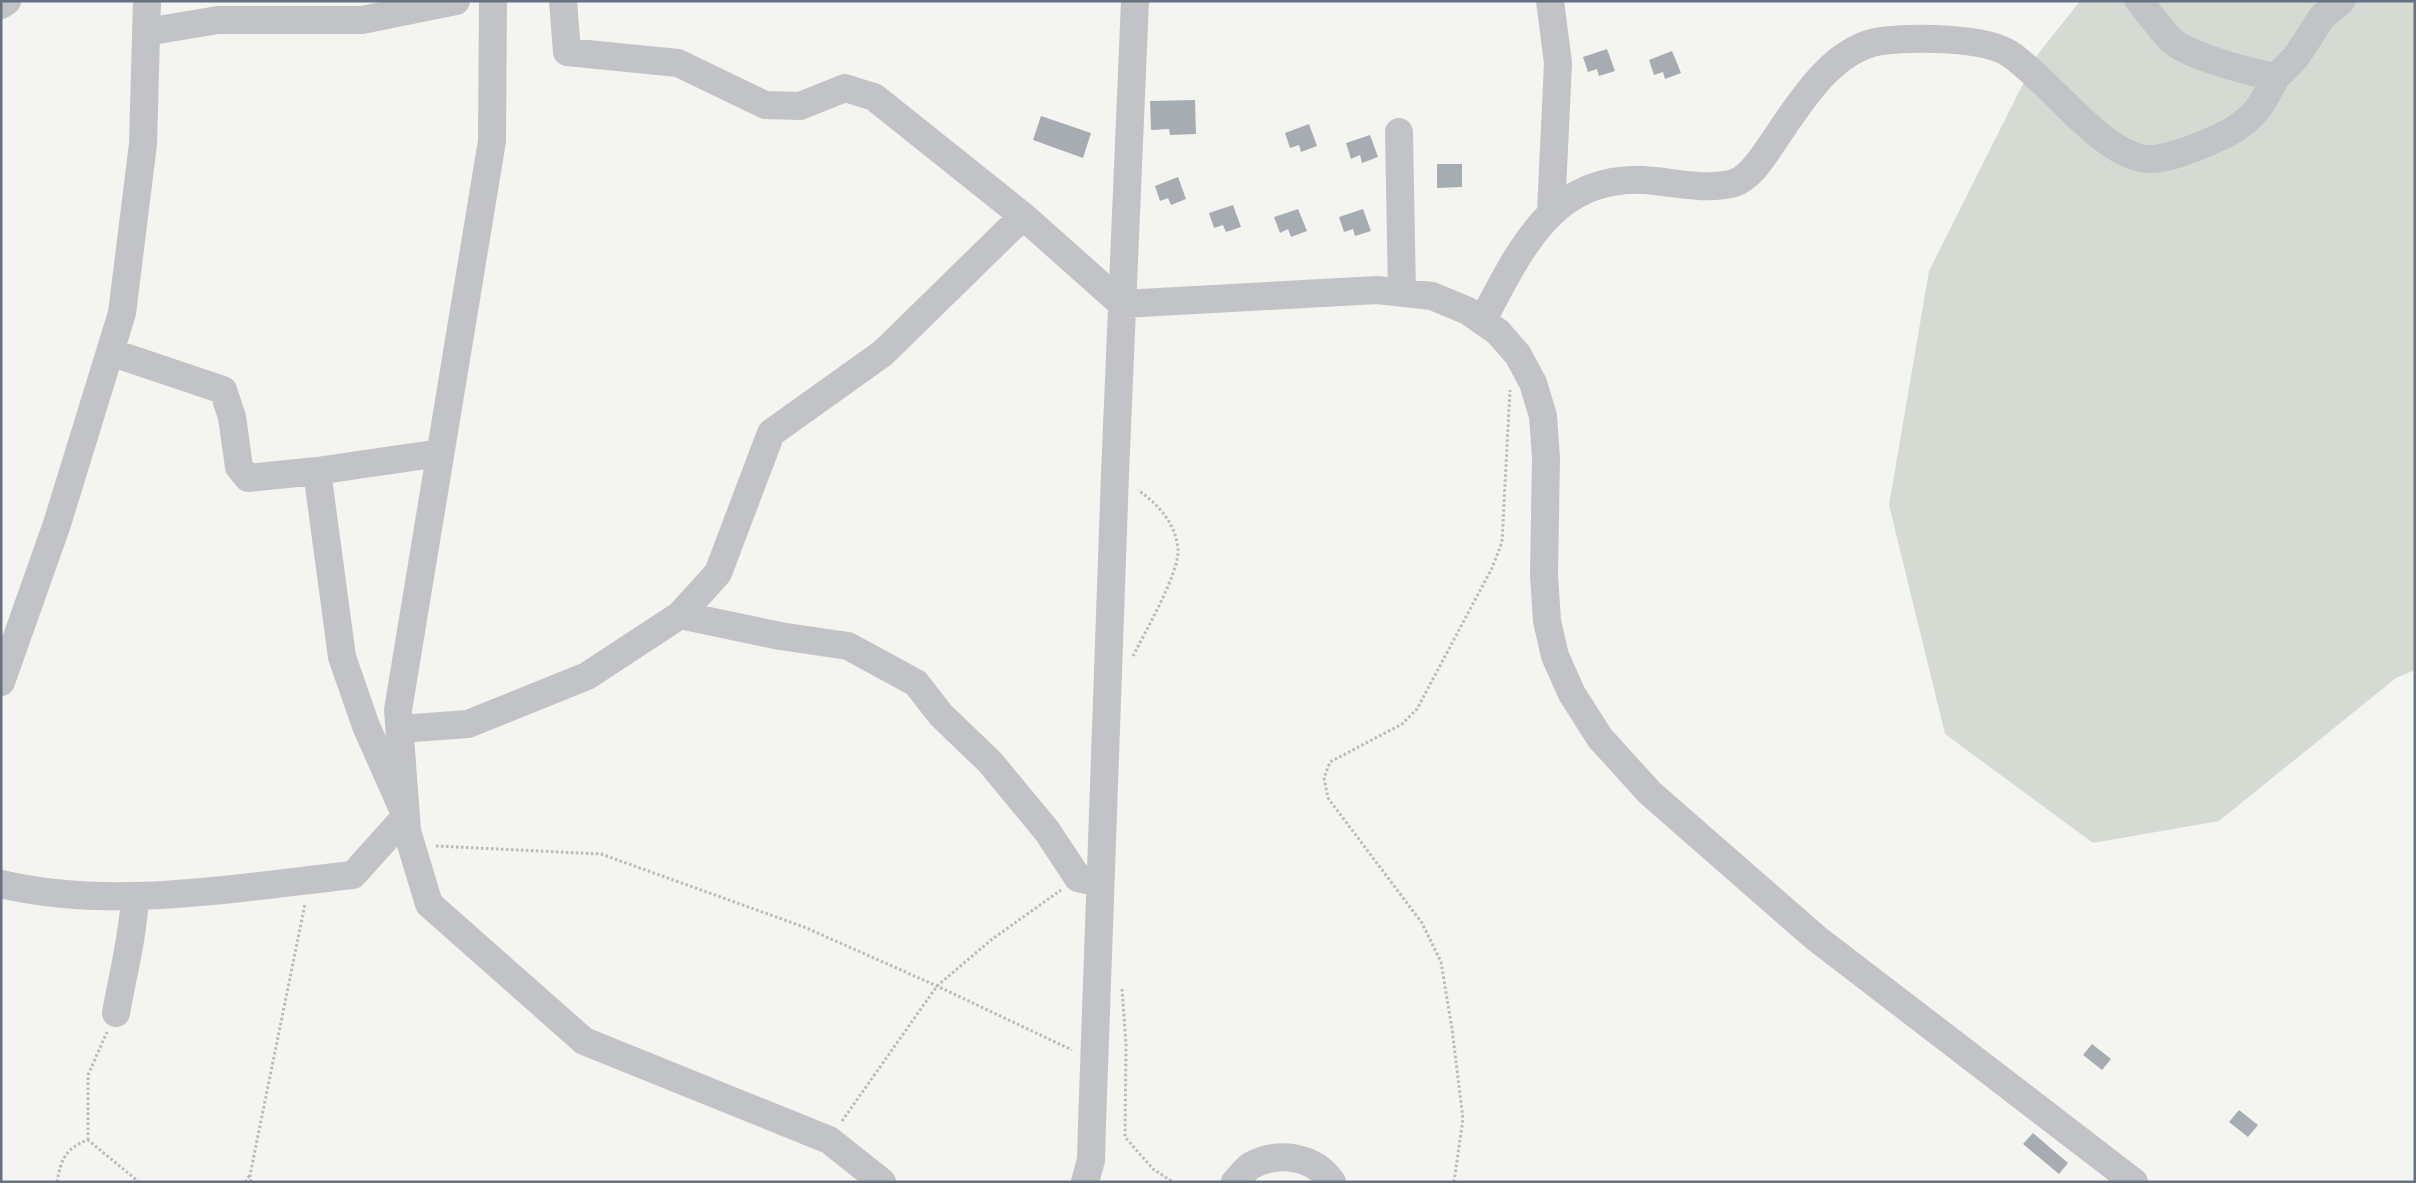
<svg xmlns="http://www.w3.org/2000/svg" width="2416" height="1183" viewBox="0 0 2416 1183" font-family="'Archivo Narrow',sans-serif">
<rect width="100%" height="100%" fill="#f4f5f1"/>
<path fill="#d5dbd3" d="M2080,1H2415V670L2396,678L2219,821L2093,843L1945,734L1889,505L1929,271L2038,54Z"/>
<path fill="#a7acb3" d="M1607,49L1615,71L1599,76L1597,69L1588,72L1583,57Z
M1672,51L1681,73L1665,79L1663,72L1654,75L1649,60Z
M1195,100L1196,134L1170,135L1169,129L1151,130L1150,101Z
M1041,116L1091,133L1083,158L1033,140Z
M1309,124L1317,146L1301,152L1299,145L1290,148L1285,133Z
M1370,135L1378,157L1362,163L1360,155L1351,159L1346,143Z
M1437,164H1462V187L1437,188Z
M1178,177L1186,199L1171,205L1168,198L1160,201L1155,186Z
M1233,205L1241,227L1226,232L1223,225L1214,228L1209,213Z
M1298,209L1307,231L1291,237L1288,229L1280,233L1274,217Z
M1363,209L1371,231L1355,236L1353,229L1344,232L1339,217Z
M2092,1044L2111,1059L2102,1070L2083,1055Z
M2239,1110L2258,1125L2248,1137L2229,1122Z
M2033,1133L2068,1163L2059,1174L2023,1144Z"/>
<g fill="none" stroke-linecap="round" stroke-linejoin="round">
<path stroke="#b8babc" stroke-width="3" stroke-dasharray="2.5 2.5" stroke-linecap="butt" d="M1133,656C1144,634 1180,572 1178,549C1176,524 1158,504 1138,490
M436,846L601,854L804,927L937,986L1072,1050
M1122,989L1126,1044L1125,1137L1153,1169L1173,1182
M842,1121L937,986L991,940L1061,890
M88,1140V1075L107,1032
M57,1182C61,1160 65,1148 88,1140L139,1182
M245,1182L250,1175
M251,1182L250,1175L305,904
M1454,1182L1463,1119L1452,1029L1441,962L1422,923L1328,798L1324,778L1330,762L1402,724L1417,709L1492,568L1502,542L1510,390"/>
<path stroke="#c1c3c6" stroke-width="28" d="M493,1L492,141L398,710L407,831L429,904L584,1041L829,1140L882,1182
M563,1L567,52L678,63L765,105L800,106L845,88L874,97L1023,216L1122,304L1377,290L1432,296L1468,311L1498,332L1518,355L1533,383L1543,416L1546,458L1544,575L1547,621L1555,656L1572,694L1600,738L1650,793L1816,938L2134,1182
M1550,1L1558,63L1551,212
M2139,1C2150,14 2160,29 2171,40C2188,56 2253,73 2276,77L2296,57L2322,17L2341,1
M1,5L7,1
M146,32L218,20H362L456,1
M1399,132L1402,293
M1482,321C1520,251 1551,176 1644,180C1673,182 1706,191 1734,183C1749,178 1761,160 1769,148C1796,109 1831,47 1882,41C1913,37 1985,37 2010,54C2050,81 2102,156 2148,159C2163,160 2183,152 2197,147C2218,138 2240,130 2256,111C2264,102 2270,88 2276,77
M110,352L223,390L232,417L239,467L248,478L317,471L440,453
M680,615L780,636L848,646L916,683L941,715L990,762L1047,831L1078,878L1100,883
M1,682L57,524L122,313L143,144L147,1
M400,729L468,724L587,676L680,615L718,573L771,433L883,353L1023,216
M1,884C116,911 238,887 353,875L406,816L366,726L342,657L317,471
M116,1013C123,974 133,936 135,897
M1085,1182L1091,1160L1092,1124L1115,474L1135,1
M1235,1182C1240,1177 1245,1169 1252,1165C1279,1151 1314,1156 1332,1182"/>
</g>
<rect width="2416" height="1183" fill="none" stroke="#67717f" stroke-width="5"/>
</svg>
